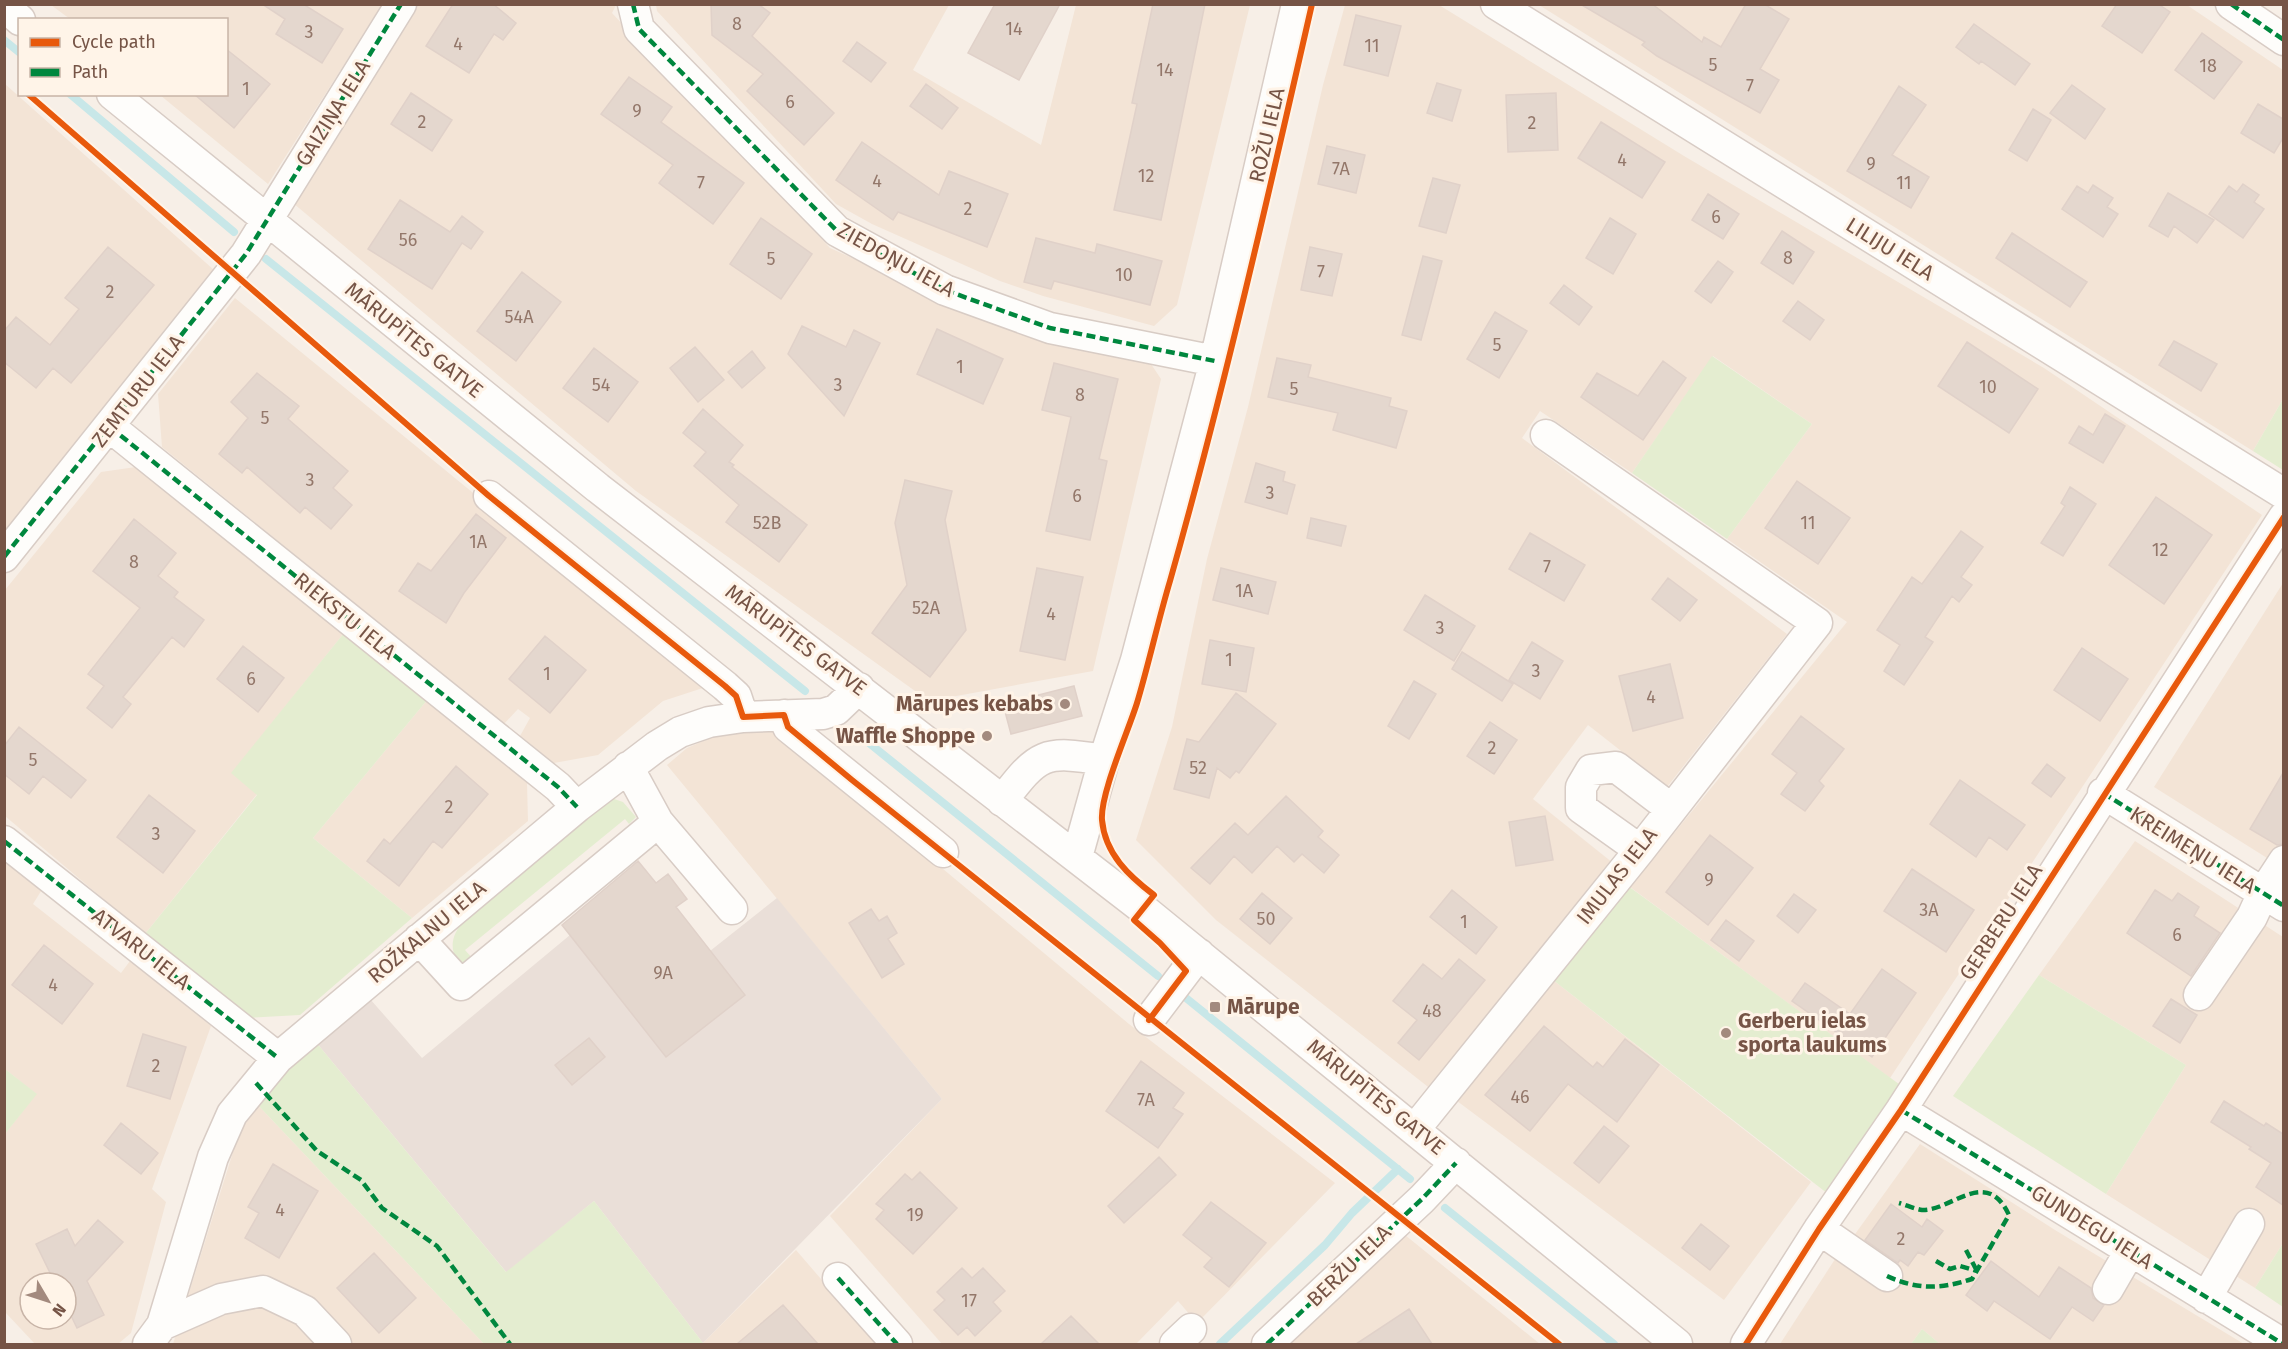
<svg xmlns="http://www.w3.org/2000/svg" width="2288" height="1349" viewBox="0 0 2288 1349" font-family="'Fira Sans',sans-serif">
<rect width="100%" height="100%" fill="#f7efe7"/>
<path fill="#f3e4d6" fill-rule="evenodd" d="M51,5H382L268,184L160,95L226,94V20L70,19Z
M417,5H616L612,13L830,248L1028,337L1149,361L1161,379L1093,671L929,701L636,491L293,203Z
M656,5H949L913,70L1041,145L1076,5H1250L1177,305L1154,326L1043,296L1000,281L872,224L836,204L657,11Z
M1345,5H1439L1684,156L2044,368L2262,515L1890,1078L1630,887L1847,622L1727,539L1812,424L1713,356L1632,473L1540,411L1522,438L1787,634L1667,787L1588,725L1533,799L1613,863L1432,1090L1216,920L1136,840L1172,727L1207,559L1248,407L1323,85Z
M1539,5H2187L2283,70V399L2253,451Z
M5,84L214,270L5,531Z
M235,298L709,686L663,701L598,755L554,763L520,736L530,718L518,709L504,724L162,447L158,394Z
M136,467L344,633L232,773L257,794L145,934L5,816V590L101,472Z
M2283,583V868L2154,787Z
M428,699L527,783L528,821L412,918L313,838Z
M774,728L1129,1024L1335,1183L1197,1323L1178,1301L1136,1344H942L830,1216L942,1099L667,765L687,748L720,734Z
M2135,841L2283,937V1243L2255,1288L2106,1194L2186,1065L2039,975Z
M4,858L43,888L33,904L121,973L130,961L211,1026L152,1189L166,1202L131,1333L118,1344H35L5,1312V1134L36,1094L5,1069ZM30,1283H66V1319H30Z
M1553,980L1811,1182L1724,1300L1457,1101Z
M256,1103L484,1344H173L244,1117Z
M1920,1144L2055,1230L2244,1344H1940L1922,1329L1911,1344H1780L1839,1253L1845,1248Z
M1405,1235L1540,1344H1288Z
M796,1250L877,1344H705L703,1343Z"/>
<path fill="#eadfd8" d="M777,898L942,1099L703,1343L594,1201L507,1273L315,1041L370,999L422,1058L570,935L666,1057L744,995L710,951Z"/>
<path fill="#e4edd0" d="M1712,356L1812,424L1727,539L1632,473Z
M2283,399V470L2253,451Z
M344,633L428,699L313,838L412,918L300,1015L246,1018L145,934L257,795L231,773Z
M614,799L623,802L636,817L629,824L625,819L465,950L473,959L467,965L458,963C448,945 453,935 464,919L596,809Z
M1624,883L1903,1087L1832,1197L1553,980Z
M2039,975L2186,1065L2106,1194L1953,1096Z
M315,1041L506,1272L594,1201L703,1343L484,1344L256,1103Z
M5,1069L37,1094L5,1134Z
M2283,1243V1307L2255,1288Z
M1922,1329L1940,1344H1911Z"/>
<g fill="none" stroke-linecap="round" stroke-linejoin="round">
<path stroke="#c8e7e8" stroke-width="8" d="M4,40L20,53
M70,94L234,232
M266,259L805,691
M864,739L1158,976
M1186,998L1410,1179
M1445,1208L1614,1344
M1220,1344L1325,1245L1352,1213L1398,1169"/>
</g>
<path fill="#e4d7ce" stroke="#e0d1c9" stroke-width="1.5" d="M262,4H303L343,29L322,63L276,34L285,19Z
M453,4H493L516,23L503,40L494,34L469,73L426,46Z
M711,4H758L770,13L752,36L834,113L804,145L747,91L763,74L712,35Z
M995,4H1060L1019,80L968,53Z
M1153,4H1205L1161,220L1114,210L1137,104L1132,103Z
M1580,4H1652L1702,42L1704,37L1721,47L1746,4H1764L1789,19L1760,69L1779,80L1760,113L1657,56L1642,45L1645,42Z
M2117,4H2158L2170,12L2142,53L2102,26Z
M1356,15L1401,26L1388,76L1344,65Z
M1974,24L2030,64L2015,85L1981,61L1979,64L1956,47Z
M2202,33L2242,62L2214,99L2175,70Z
M857,42L886,63L871,82L843,61Z
M226,49L270,84L234,128L194,94H226Z
M629,77L672,107L661,122L744,183L713,224L659,183L673,165L601,114Z
M1437,83L1461,90L1452,121L1427,113Z
M926,84L958,108L942,129L910,106Z
M2072,85L2105,109L2085,139L2050,113Z
M1899,86L1926,105L1892,155L1929,177L1911,208L1847,171Z
M411,93L452,120L432,151L391,124Z
M1556,93L1558,150L1508,152L1506,95Z
M2258,104L2283,119V138L2274,153L2241,133Z
M2033,109L2051,120L2027,161L2009,150Z
M1601,122L1665,162L1642,198L1578,158Z
M862,142L939,195L949,171L1008,194L987,247L898,212L893,220L836,180Z
M1327,146L1365,155L1356,193L1318,184Z
M1433,178L1460,185L1446,233L1419,226Z
M2243,184L2259,195L2254,202L2264,209L2243,238L2209,214L2229,186L2237,192Z
M2093,185L2113,198L2107,207L2118,214L2103,237L2062,209L2077,186L2088,193Z
M2168,193L2214,220L2197,243L2174,226L2168,237L2149,226Z
M1708,194L1739,214L1723,239L1692,220Z
M400,200L450,232L462,216L483,232L471,249L462,243L432,289L368,249Z
M761,218L812,254L781,299L730,264Z
M1610,218L1636,234L1613,274L1586,258Z
M1782,231L1814,252L1793,284L1761,263Z
M2012,233L2087,282L2070,307L1996,258Z
M1036,238L1095,253L1097,244L1162,261L1150,305L1054,281L1051,289L1024,282Z
M108,247L154,285L71,383L53,368L36,388L4,362V331L16,317L50,345L79,309L65,298Z
M1310,247L1342,254L1332,296L1301,290Z
M1423,256L1442,261L1421,340L1402,335Z
M1718,261L1733,272L1711,303L1695,291Z
M522,272L561,302L516,361L477,331Z
M1564,285L1592,307L1579,325L1550,303Z
M1798,301L1824,320L1810,340L1783,321Z
M1495,312L1527,331L1499,378L1467,359Z
M802,326L846,347L854,330L880,343L844,416L788,354Z
M937,329L1003,359L983,404L917,374Z
M2174,341L2217,364L2201,391L2159,365Z
M1967,342L2038,389L2009,433L1938,386Z
M695,347L724,380L698,402L670,368Z
M594,348L638,382L608,422L563,388Z
M752,351L765,368L742,388L728,372Z
M1277,358L1311,365L1308,377L1391,398L1389,406L1407,411L1396,448L1333,430L1338,413L1268,397Z
M1663,361L1686,378L1643,440L1581,397L1597,373L1638,396Z
M1054,363L1118,379L1099,459L1107,461L1090,540L1046,531L1071,417L1042,410Z
M257,373L299,406L288,419L348,471L333,488L352,505L331,529L305,507L300,513L247,467L242,473L219,454L248,418L231,402Z
M703,409L743,445L729,462L734,465L732,467L807,525L779,562L726,522L739,505L694,466L706,452L683,433Z
M2105,414L2125,426L2103,463L2069,443L2079,426L2093,435Z
M1256,463L1285,472L1283,481L1295,485L1287,514L1245,502Z
M905,480L952,491L945,520L966,630L930,677L872,633L907,585L895,523Z
M1797,481L1850,518L1818,564L1765,528Z
M2070,487L2096,504L2063,556L2041,543L2065,506L2061,503Z
M2156,497L2212,535L2164,604L2109,565Z
M476,514L506,538L464,593L446,623L399,591L418,563L431,571Z
M1311,518L1346,526L1341,546L1307,538Z
M134,519L176,553L158,576L178,592L174,597L204,620L184,647L172,637L123,697L131,704L112,728L87,708L104,686L88,674L140,608L93,571Z
M1961,531L1983,547L1961,577L1972,585L1959,602L1952,596L1925,637L1933,642L1904,685L1884,671L1900,645L1877,630L1912,577L1922,584Z
M1530,533L1585,565L1564,601L1509,569Z
M1037,568L1083,577L1065,660L1020,651Z
M1221,568L1276,582L1268,614L1213,600Z
M1668,578L1697,600L1680,621L1652,599Z
M1425,595L1475,626L1454,661L1404,630Z
M545,636L586,670L550,713L509,679Z
M1210,640L1254,648L1246,692L1202,684Z
M1532,642L1563,661L1540,699L1509,680Z
M243,646L284,678L258,712L217,679Z
M2082,648L2128,679L2100,721L2054,690Z
M1462,652L1513,684L1502,701L1452,669Z
M1670,664L1683,718L1633,731L1619,676Z
M1414,681L1436,694L1409,739L1388,726Z
M1074,686L1082,716L1011,734L1003,704Z
M1236,693L1276,724L1239,773L1236,771L1230,778L1217,768L1209,798L1174,789L1187,739L1199,742Z
M1801,716L1844,749L1819,781L1824,786L1805,811L1781,794L1797,773L1772,754Z
M1490,722L1517,740L1494,774L1467,756Z
M19,727L86,780L71,798L43,776L29,794L4,774V746Z
M2047,764L2065,778L2051,797L2032,783Z
M456,766L488,794L442,848L433,841L399,886L367,861L384,839L390,844Z
M2283,773V844L2277,845L2250,829Z
M1960,780L2025,825L2007,850L1989,837L1976,857L1930,824Z
M149,795L195,831L163,873L117,837Z
M1286,796L1323,831L1318,837L1339,855L1324,873L1302,854L1294,862L1277,846L1252,873L1234,856L1210,884L1191,868L1235,823L1248,835Z
M1545,816L1553,860L1516,866L1509,822Z
M1710,835L1753,868L1708,925L1666,892Z
M638,861L656,883L668,874L687,899L676,907L745,995L666,1057L562,925Z
M1912,869L1974,910L1946,952L1884,911Z
M1452,890L1497,927L1476,954L1430,917Z
M2155,890L2172,901L2178,893L2199,907L2194,916L2220,933L2191,976L2127,933Z
M1262,893L1292,918L1270,944L1240,919Z
M1794,894L1816,910L1798,933L1777,916Z
M871,909L879,921L887,916L897,933L888,939L904,964L882,978L849,923Z
M1726,920L1754,941L1739,961L1711,940Z
M44,945L93,984L62,1024L12,985Z
M1459,959L1485,980L1419,1060L1398,1043L1417,1020L1393,1001L1423,964L1442,979Z
M1882,969L1916,993L1872,1057L1792,1001L1805,983L1850,1014Z
M2171,999L2197,1015L2180,1043L2153,1026Z
M1544,1026L1593,1067L1597,1062L1603,1067L1625,1039L1659,1065L1617,1122L1568,1084L1530,1131L1485,1095Z
M143,1034L186,1047L170,1099L127,1086Z
M589,1038L605,1057L572,1085L555,1065Z
M1141,1061L1184,1093L1173,1108L1183,1114L1158,1148L1106,1111Z
M2224,1101L2264,1126L2266,1123L2283,1134V1205L2256,1187L2271,1163L2249,1149L2251,1147L2211,1122Z
M121,1123L158,1153L141,1174L104,1145Z
M1604,1126L1629,1146L1599,1183L1574,1163Z
M1159,1157L1176,1175L1124,1223L1108,1206Z
M273,1164L318,1191L279,1258L245,1238L259,1213L248,1207Z
M920,1172L957,1208L913,1254L876,1219L884,1210L876,1204L905,1174L912,1180Z
M1211,1202L1266,1243L1229,1287L1204,1267L1212,1258L1183,1235Z
M1891,1204L1922,1227L1927,1219L1943,1231L1924,1255L1918,1252L1908,1266L1900,1260L1898,1263L1865,1240Z
M98,1220L123,1242L87,1281L104,1315L77,1328L66,1305V1283H55L36,1244L67,1229L75,1246Z
M1701,1224L1729,1246L1710,1270L1682,1248Z
M374,1253L416,1298L379,1333L337,1288Z
M1991,1261L2039,1297L2059,1267L2091,1288L2093,1298L2104,1305L2093,1321L2072,1307L2050,1339L1994,1301L1987,1311L1966,1295Z
M962,1268L972,1278L983,1268L1005,1291L993,1302L1001,1311L975,1336L967,1327L958,1335L934,1310L945,1300L937,1292Z
M783,1305L818,1344H737Z
M1409,1309L1432,1344H1356Z
M1071,1316L1099,1344H1041Z"/>
<g fill="none" stroke-linecap="round" stroke-linejoin="round">
<defs>
<path id="minor" d="M633,4L639,29L837,231L945,290L1050,328L1215,361
M1496,4L2284,494
M2231,4L2284,40
M4,6L20,20
M112,94L598,488L1143,909L1677,1344
M110,427L558,787L577,807
M489,496L725,686L736,696L743,717
M4,557L246,254L401,4
M784,715L788,727L943,852
M2103,793L2284,906
M1002,801C1039,753 1043,750 1104,760
M658,822L732,909
M4,841L278,1058
M1640,850L1581,808V787L1591,770L1616,767L1670,808
M1077,857L1104,760L1136,660L1215,361L1297,4
M419,939L461,985L658,822L628,767
M2199,995L2252,917L2263,893L2284,861
M1149,1020L1199,954
M1901,1110L2283,1344
M1415,1129L1640,850L1817,623L1546,435
M1819,1229L1887,1276
M838,1278L897,1344
M2108,1289L2130,1251
M2206,1298L2249,1224
M162,1325L221,1299L263,1291L305,1311L336,1344
M148,1344L162,1325L213,1157L232,1114L278,1058L577,807L657,746L680,732L709,722L743,717L823,714L836,710L859,688
M1175,1344L1191,1329
M1267,1344L1422,1199L1456,1163
M1746,1344L1819,1229L1901,1110L2284,517"/>
</defs>
<use href="#minor" stroke="#d8ccc5" stroke-width="33"/>
<use href="#minor" stroke="#fefdfb" stroke-width="30"/>
<path stroke="#00873e" stroke-width="4.5" stroke-dasharray="9 4.5" stroke-linecap="butt" d="M633,4L639,29L837,231L945,290L1050,328L1215,361
M2231,4L2284,40
M110,427L558,787L577,807
M4,557L246,254L401,4
M2103,793L2284,906
M4,841L278,1058
M256,1083L317,1151L361,1180L382,1208L437,1246L510,1344
M1901,1110L2283,1344
M1966,1250L1977,1271
M1936,1261L1950,1269L1960,1266L1977,1271
M1887,1276C1917,1290 1941,1289 1972,1279L2009,1215C1986,1166 1952,1211 1922,1210C1915,1209 1906,1205 1899,1203
M838,1278L897,1344
M1267,1344L1422,1199L1456,1163"/>
<defs>
<path id="cycleway" d="M28,94L489,496L725,686L736,696L743,717L784,715L788,727L852,780L1559,1344
M1149,1020L1186,971L1160,943L1134,920L1154,895C1129,876 1105,854 1102,820C1100,794 1128,732 1137,703C1149,663 1158,621 1170,581C1224,390 1268,197 1312,4
M1746,1344L1819,1229L1901,1110L2284,517"/>
</defs>
<use href="#cycleway" stroke="#fff4e8" stroke-width="10"/>
<use href="#cycleway" stroke="#e8590c" stroke-width="6"/>
</g>
<g fill="#a38a7e" stroke="#fff4e8" stroke-width="2">
<circle cx="1065" cy="704" r="6"/>
<circle cx="987" cy="736" r="6"/>
<rect x="1209" y="1001" width="12" height="12" rx="3"/>
<circle cx="1726" cy="1033" r="6"/>
</g>
<g text-anchor="middle" stroke-width="6" stroke-linejoin="round" paint-order="stroke">
<g font-size="18" fill="#93776a">
<text x="737" y="30">8</text>
<text x="1014" y="35">14</text>
<text x="309" y="38">3</text>
<text x="458" y="50">4</text>
<text x="1372" y="52">11</text>
<text x="1713" y="71">5</text>
<text x="2208" y="72">18</text>
<text x="1165" y="76">14</text>
<text x="1750" y="92">7</text>
<text x="246" y="95">1</text>
<text x="790" y="108">6</text>
<text x="637" y="117">9</text>
<text x="422" y="128">2</text>
<text x="1532" y="129">2</text>
<text x="1622" y="166">4</text>
<text x="1871" y="170">9</text>
<text x="1341" y="175">7A</text>
<text x="1146" y="182">12</text>
<text x="877" y="187">4</text>
<text x="701" y="189">7</text>
<text x="1904" y="189">11</text>
<text x="968" y="215">2</text>
<text x="1716" y="223">6</text>
<text x="408" y="246">56</text>
<text x="1788" y="264">8</text>
<text x="771" y="265">5</text>
<text x="1321" y="278">7</text>
<text x="1124" y="281">10</text>
<text x="110" y="298">2</text>
<text x="519" y="323">54A</text>
<text x="1497" y="351">5</text>
<text x="960" y="373">1</text>
<text x="601" y="391">54</text>
<text x="838" y="391">3</text>
<text x="1988" y="393">10</text>
<text x="1294" y="395">5</text>
<text x="1080" y="401">8</text>
<text x="265" y="424">5</text>
<text x="310" y="486">3</text>
<text x="1270" y="499">3</text>
<text x="1077" y="502">6</text>
<text x="767" y="529">52B</text>
<text x="1808" y="529">11</text>
<text x="478" y="548">1A</text>
<text x="2160" y="556">12</text>
<text x="134" y="568">8</text>
<text x="1547" y="573">7</text>
<text x="1244" y="597">1A</text>
<text x="926" y="614">52A</text>
<text x="1051" y="620">4</text>
<text x="1440" y="634">3</text>
<text x="1229" y="666">1</text>
<text x="1536" y="677">3</text>
<text x="547" y="680">1</text>
<text x="251" y="685">6</text>
<text x="1651" y="703">4</text>
<text x="1492" y="754">2</text>
<text x="33" y="766">5</text>
<text x="1198" y="774">52</text>
<text x="449" y="813">2</text>
<text x="156" y="840">3</text>
<text x="1709" y="886">9</text>
<text x="1929" y="916">3A</text>
<text x="1266" y="925">50</text>
<text x="1464" y="928">1</text>
<text x="2177" y="941">6</text>
<text x="663" y="979">9A</text>
<text x="53" y="991">4</text>
<text x="1432" y="1017">48</text>
<text x="156" y="1072">2</text>
<text x="1520" y="1103">46</text>
<text x="1146" y="1106">7A</text>
<text x="280" y="1216">4</text>
<text x="915" y="1221">19</text>
<text x="1901" y="1245">2</text>
<text x="969" y="1307">17</text>
</g>
<g font-size="21" fill="#765446" stroke="#fff4e8">
<text transform="translate(333 113) rotate(-58)" y="7">GAIZIŅA IELA</text>
<text transform="translate(1267 135) rotate(-77)" y="7">ROŽU IELA</text>
<text transform="translate(1890 249) rotate(32)" y="7">LILIJU IELA</text>
<text transform="translate(896 260) rotate(29)" y="7">ZIEDOŅU IELA</text>
<text transform="translate(414 340) rotate(39)" y="7">MĀRUPĪTES GATVE</text>
<text transform="translate(138 391) rotate(-52)" y="7">ZEMTURU IELA</text>
<text transform="translate(345 616) rotate(39)" y="7">RIEKSTU IELA</text>
<text transform="translate(796 640) rotate(37)" y="7">MĀRUPĪTES GATVE</text>
<text transform="translate(2193 850) rotate(32)" y="7">KREIMEŅU IELA</text>
<text transform="translate(1617 876) rotate(-52)" y="7">IMULAS IELA</text>
<text transform="translate(2001 922) rotate(-57)" y="7">GERBERU IELA</text>
<text transform="translate(427 932) rotate(-40)" y="7">ROŽKALNU IELA</text>
<text transform="translate(141 949) rotate(38)" y="7">ATVARU IELA</text>
<text transform="translate(1376 1097) rotate(39)" y="7">MĀRUPĪTES GATVE</text>
<text transform="translate(2092 1227) rotate(32)" y="7">GUNDEGU IELA</text>
<text transform="translate(1349 1266) rotate(-44)" y="7">BERŽU IELA</text>
</g>
<g font-size="21" font-weight="bold" fill="#765446" stroke="#fff4e8" text-anchor="end">
<text x="1053" y="711">Mārupes kebabs</text>
<text x="975" y="743">Waffle Shoppe</text>
<text x="1227" y="1014" text-anchor="start">Mārupe</text>
<text x="1738" y="1028" text-anchor="start">Gerberu ielas<tspan x="1738" dy="24">sporta laukums</tspan></text>
</g>
</g>
<rect width="2288" height="1349" fill="none" stroke="#765446" stroke-width="12"/>
<rect x="18" y="18" width="210" height="78" fill="#fff4e8" stroke="#c8b4a7" stroke-width="1.5"/>
<rect x="30" y="38" width="30" height="9" fill="#e8590c" stroke="#c8b4a7" stroke-width="1.5"/>
<text x="72" y="48" font-size="18" fill="#765446">Cycle path</text>
<rect x="30" y="68" width="30" height="9" fill="#00873e" stroke="#c8b4a7" stroke-width="1.5"/>
<text x="72" y="78" font-size="18" fill="#765446">Path</text>
<g transform="translate(48 1301) rotate(129)"><circle r="28" fill="#fff4e8" stroke="#c8b4a7" stroke-width="1.5"/>
<path d="M0-4.5L10 22L0 15L-10 22Z" fill="#a38a7e"/>
<text y="-9" font-size="16" font-weight="bold" text-anchor="middle" fill="#765446">N</text>
</g>
</svg>
